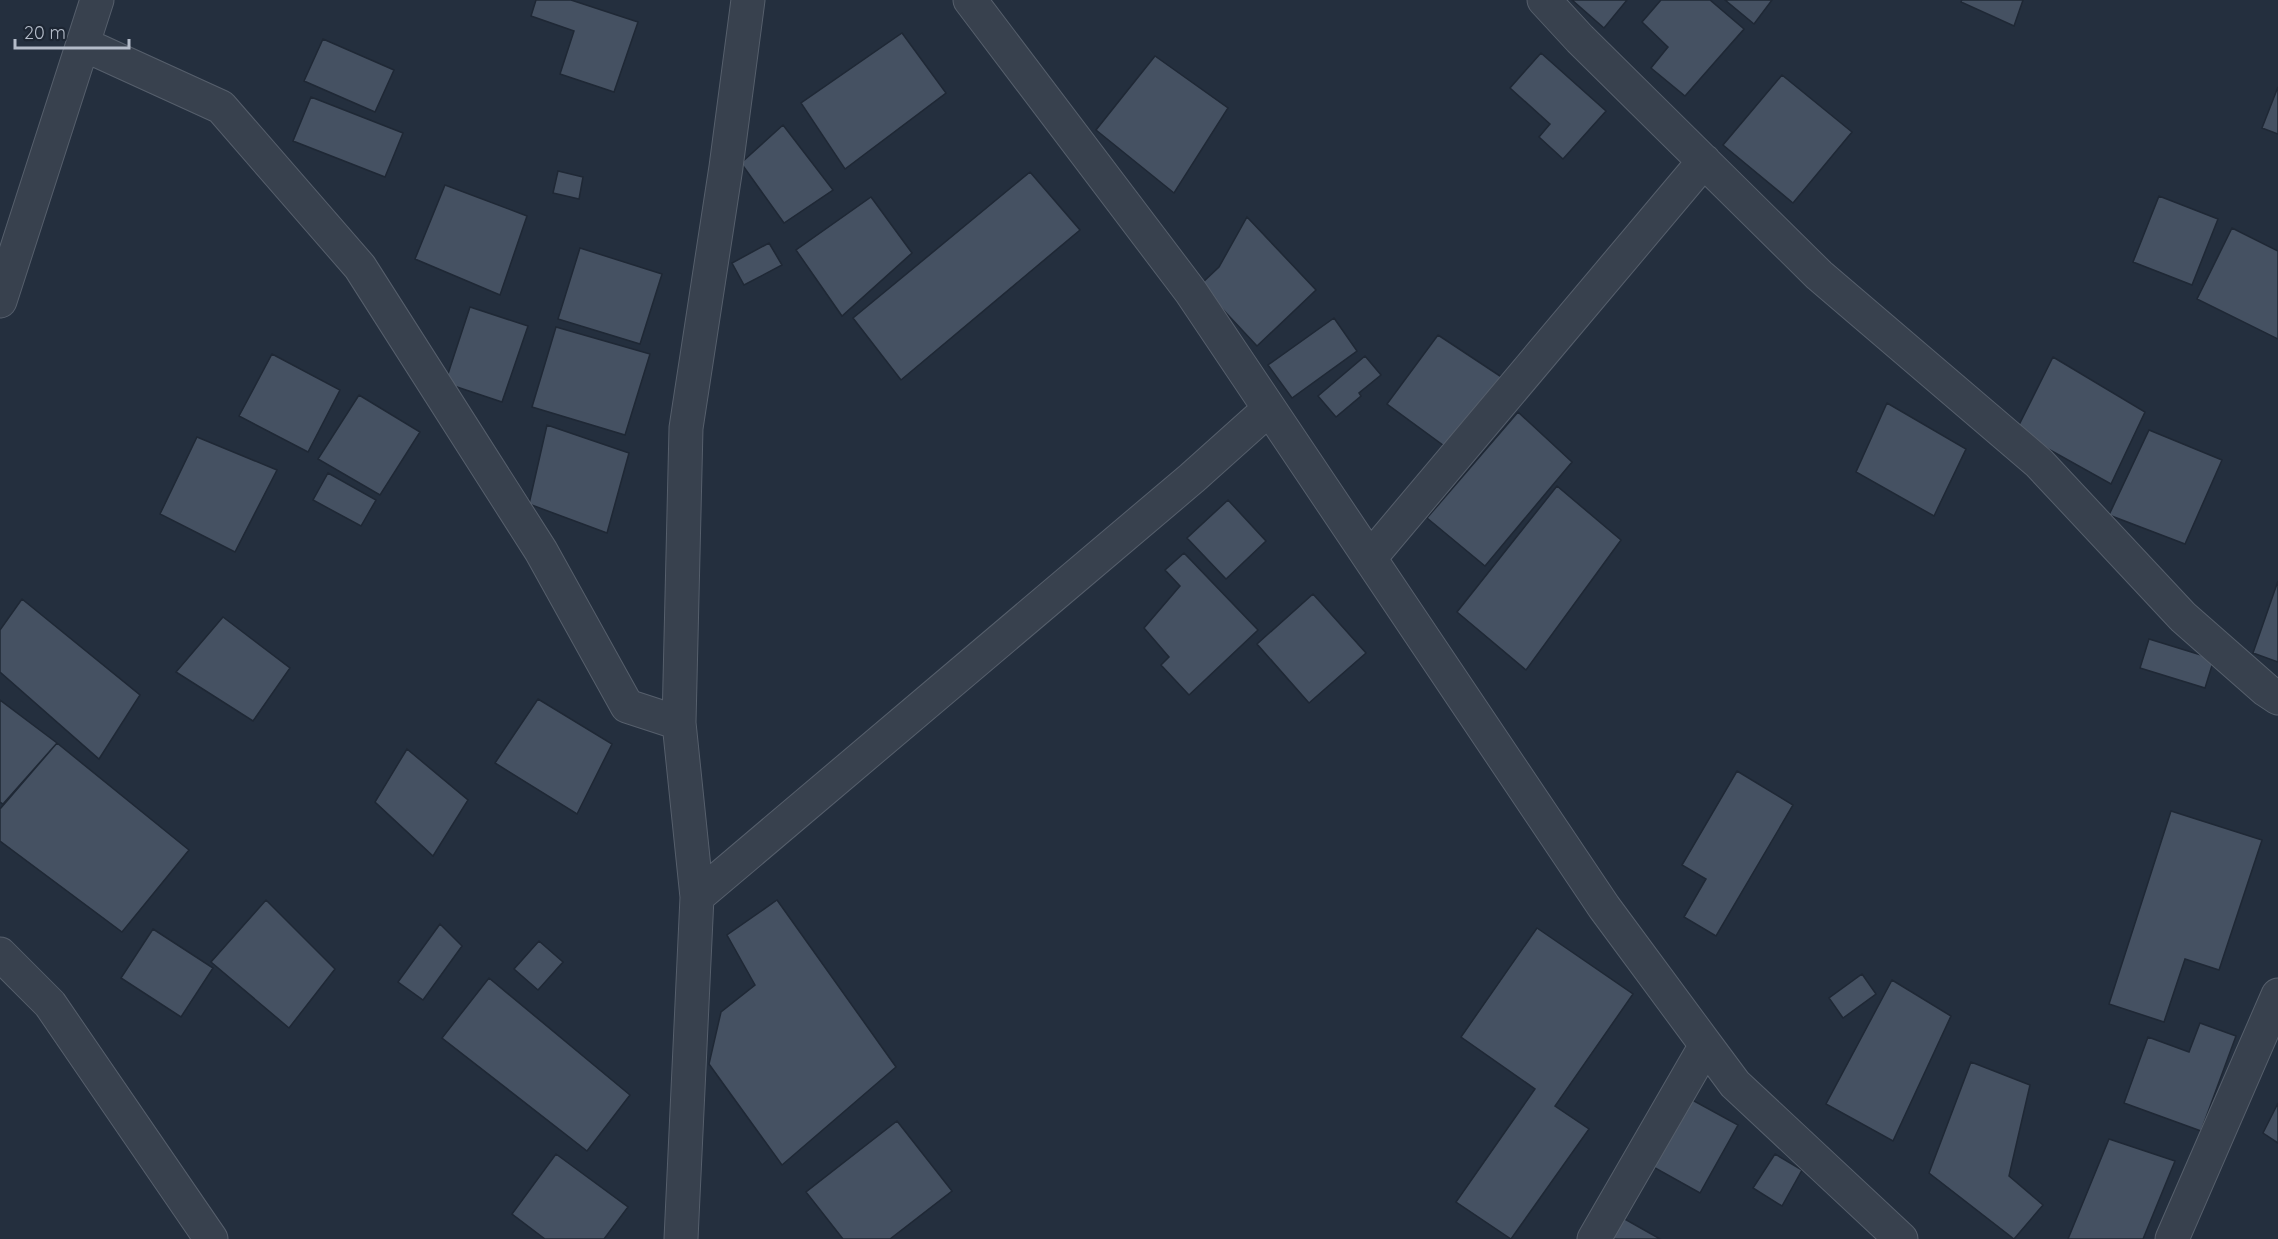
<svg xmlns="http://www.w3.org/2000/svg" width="2278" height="1239" viewBox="0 0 2278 1239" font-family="Quicksand,sans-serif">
<rect width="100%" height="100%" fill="#242f3e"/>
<path fill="#455162" stroke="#1f2835" stroke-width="1.5" d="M536,0H571L638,22L614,92L560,74L574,31L531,16Z
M1572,0H1627L1604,28Z
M1661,0H1710L1744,29L1685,96L1651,68L1668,47L1642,22Z
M1725,0H1772L1754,24Z
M1962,0H2023L2014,26L1961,2Z
M902,33L946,93L845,169L801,103Z
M323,39L394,70L375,112L304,81Z
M1541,53L1606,111L1563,159L1539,137L1550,124L1510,88Z
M1155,56L1228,108L1174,193L1096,130Z
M1782,75L1852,132L1793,203L1723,145Z
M2278,87V134L2262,128Z
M311,97L403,133L385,177L293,141Z
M783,125L833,190L784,223L741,163Z
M558,171L583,177L579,199L553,193Z
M1030,172L1080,230L901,380L853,318Z
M445,185L527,216L500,295L415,259Z
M2159,196L2218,219L2192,285L2133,262Z
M871,197L912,253L842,316L796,250Z
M1247,217L1316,290L1257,346L1200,285L1219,267Z
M2232,228L2278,251V339L2197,299Z
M769,243L782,265L744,285L732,263Z
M580,248L662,274L640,344L558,319Z
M470,307L528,326L502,402L445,383Z
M1334,318L1357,351L1292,398L1268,365Z
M556,327L650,354L625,435L532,407Z
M1438,335L1503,378L1447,448L1387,404Z
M272,354L340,390L308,452L239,416Z
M1365,356L1381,375L1359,393L1361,396L1336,417L1318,396Z
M2053,357L2145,412L2111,484L2016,431Z
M359,395L420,432L380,495L318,459Z
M1887,403L1966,449L1934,516L1856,472Z
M1518,412L1572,462L1485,566L1427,518Z
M547,425L629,453L607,533L529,504Z
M2149,430L2222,460L2185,544L2109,515Z
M197,437L277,470L235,552L160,514Z
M328,473L376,500L361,526L313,500Z
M1557,486L1621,540L1526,670L1457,612Z
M1228,500L1266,541L1226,579L1187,538Z
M1184,553L1258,630L1189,695L1161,665L1169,657L1144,628L1180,586L1165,570Z
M2278,581V662L2253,653Z
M1313,594L1366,653L1309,703L1257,644Z
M22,599L140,695L99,759L0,672V630Z
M223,617L290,668L253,721L176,672Z
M2149,639L2214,659L2205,688L2140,668Z
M538,699L612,744L577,814L495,763Z
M0,700L57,743L3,804L0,802Z
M57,743L189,850L122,932L0,841V809Z
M407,749L468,800L433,856L375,802Z
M1737,771L1793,805L1716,936L1684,917L1706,879L1682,865Z
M2171,811L2262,840L2219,970L2185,959L2164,1022L2109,1004Z
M266,900L335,969L289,1028L211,962Z
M777,900L896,1067L782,1165L709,1064L721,1012L755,985L727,935Z
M440,924L462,946L423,1000L398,982Z
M1537,928L1633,994L1555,1106L1589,1129L1511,1239L1456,1202L1535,1089L1461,1037Z
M153,929L213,968L181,1017L121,978Z
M539,941L563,962L538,990L514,969Z
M1862,974L1876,994L1843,1018L1829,998Z
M489,978L630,1095L587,1151L442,1038Z
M1892,980L1951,1016L1893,1141L1826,1104Z
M2200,1023L2236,1036L2201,1131L2124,1103L2148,1037L2189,1052Z
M1971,1062L2030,1085L2009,1176L2043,1205L2014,1239L1929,1173Z
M1685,1096L1738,1125L1700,1193L1648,1164Z
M2278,1103V1143L2263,1133Z
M897,1121L952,1191L890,1239H843L806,1192Z
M2109,1139L2175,1161L2143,1239H2068Z
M556,1154L628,1207L604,1239H545L512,1214Z
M1775,1154L1802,1170L1782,1206L1753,1188Z
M1623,1218L1660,1239H1611Z"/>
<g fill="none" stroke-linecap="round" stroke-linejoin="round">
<defs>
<path id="minor" d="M970,0L1191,292L1604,907L1706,1045L1735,1084L1901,1239
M1544,0L1580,39L1819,275L2039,463L2183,617L2266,690L2278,698
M83,44L221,107L360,267L541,551L627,706L679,723
M0,301L97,0
M1370,558L1704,161
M697,897L1192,478L1269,409
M0,954L50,1004L211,1239
M681,1239L697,897L679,723L686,428L726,167L748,0
M1594,1239L1706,1045"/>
<path id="tertiary" d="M2172,1239L2278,995"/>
</defs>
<use href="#minor" stroke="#565f6c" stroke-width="35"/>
<use href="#tertiary" stroke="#565f6c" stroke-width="35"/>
<use href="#minor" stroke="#38414e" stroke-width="33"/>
<use href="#tertiary" stroke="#38414e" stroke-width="33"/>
</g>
<path d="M15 39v9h114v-9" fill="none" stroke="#b4bcc9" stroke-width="3"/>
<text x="24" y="39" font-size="18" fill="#b4bcc9" stroke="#1d2633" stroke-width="4.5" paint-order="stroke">20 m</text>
</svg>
